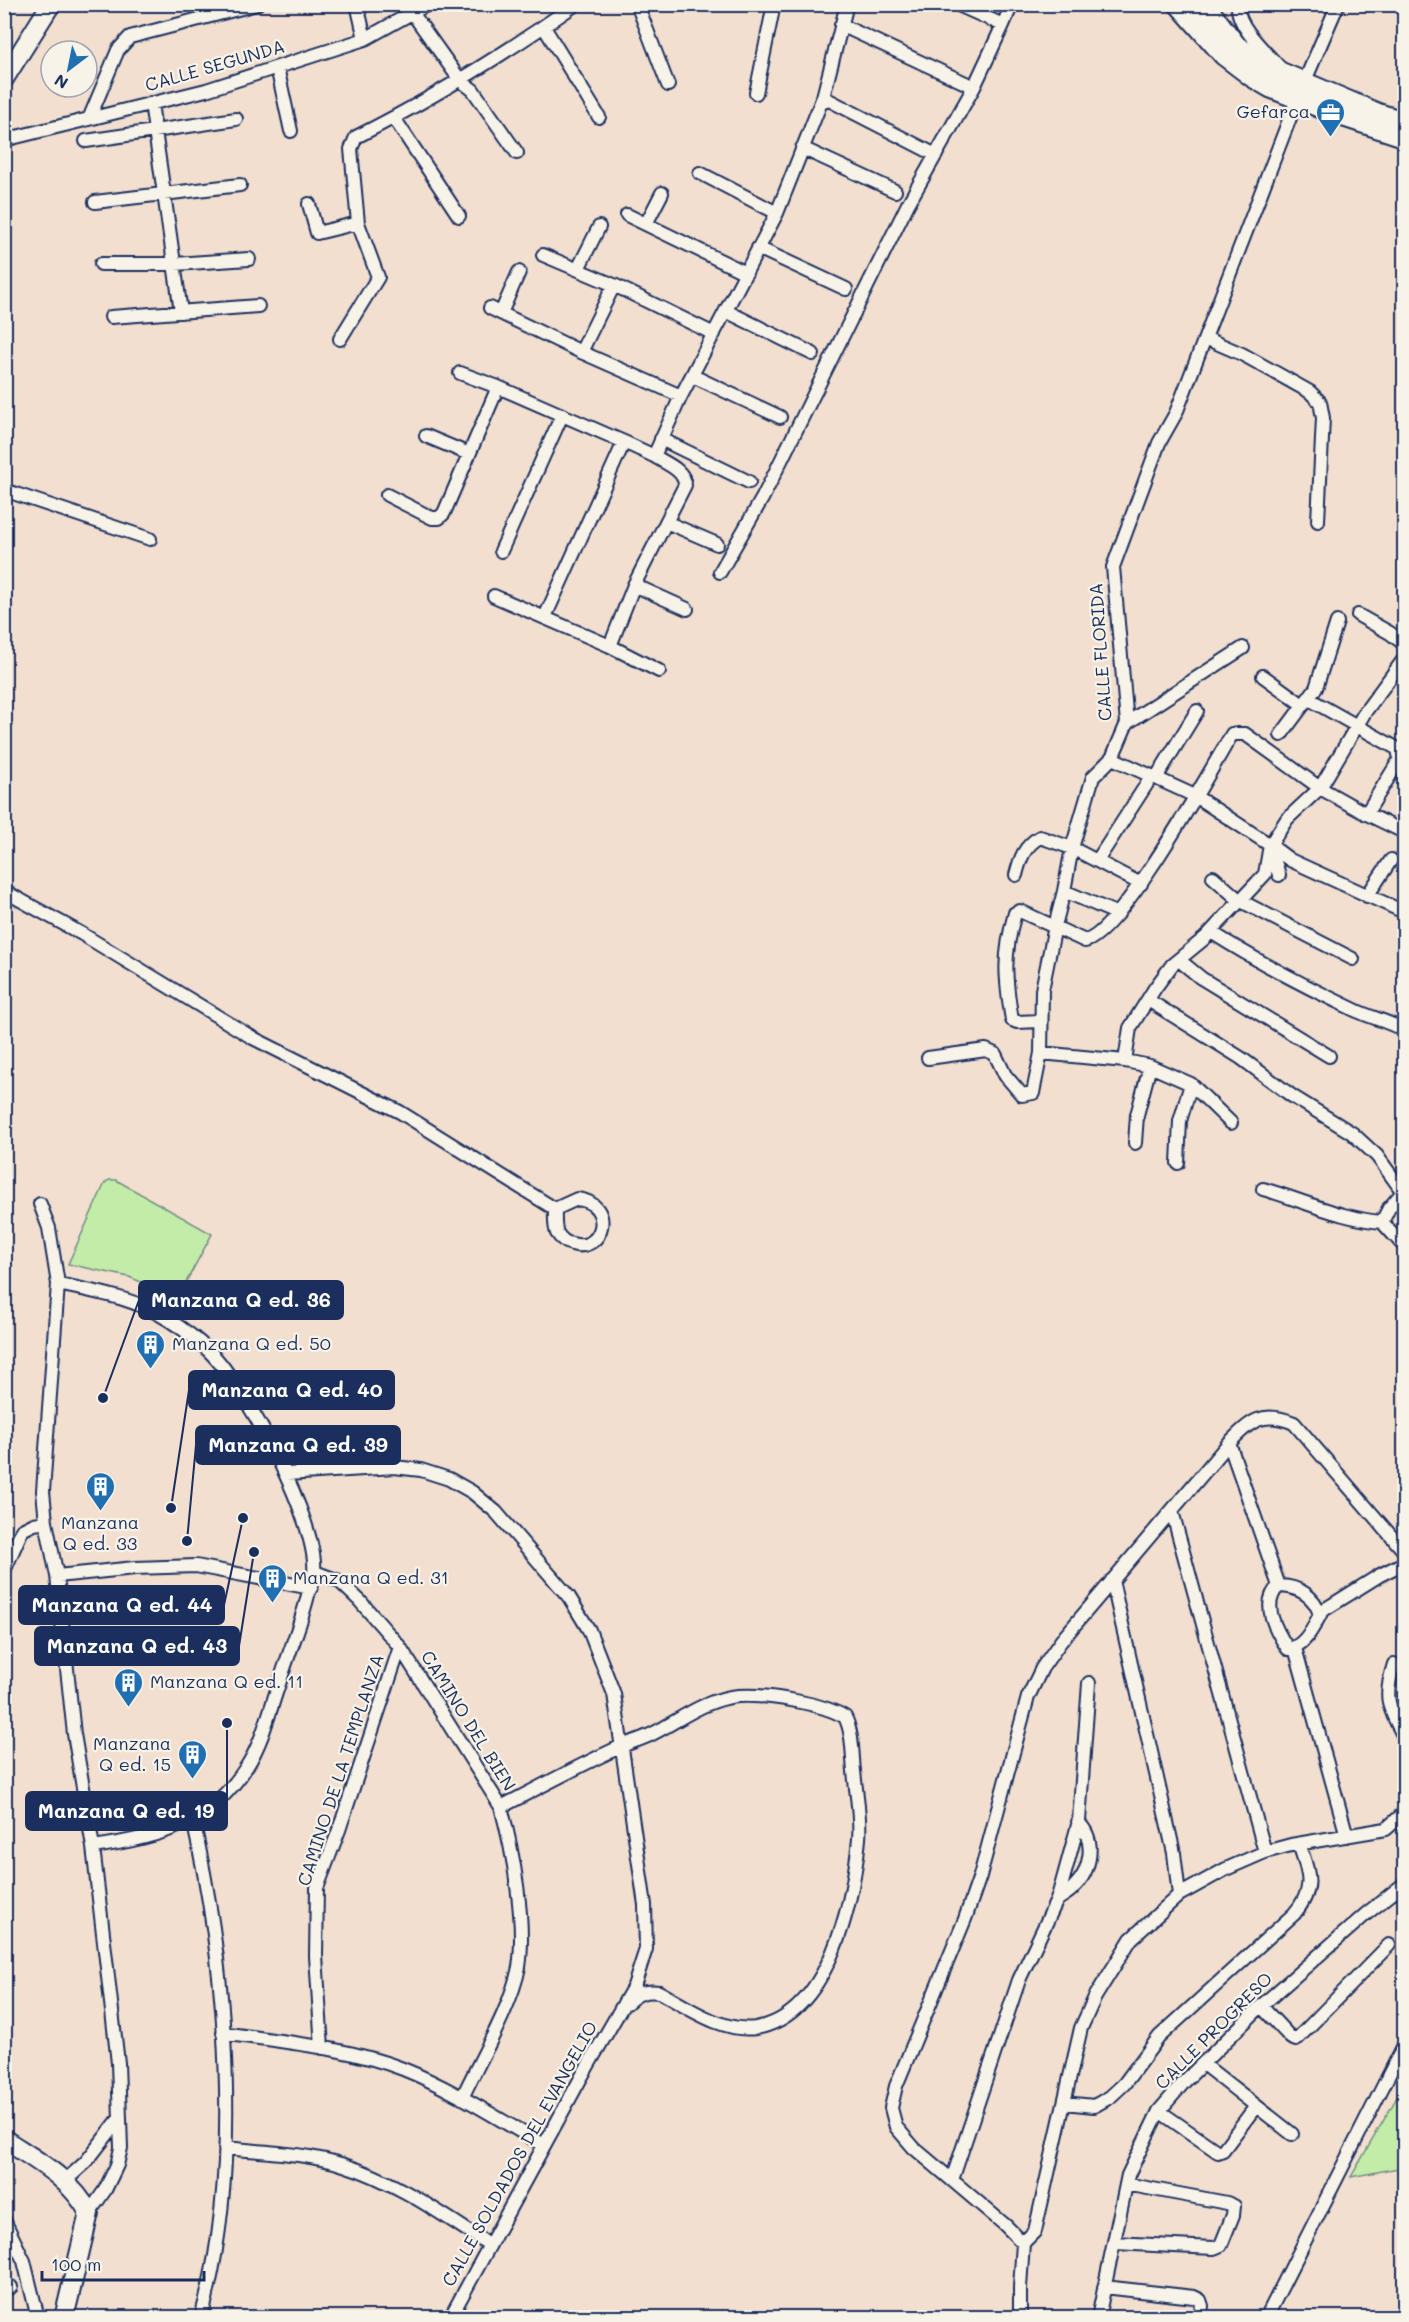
<svg xmlns="http://www.w3.org/2000/svg" width="1409" height="2322" viewBox="0 0 1409 2322" font-family="Mali,sans-serif">
<rect width="100%" height="100%" fill="#f2dfd0"/>
<filter id="ink" filterUnits="userSpaceOnUse"><feTurbulence type="fractalNoise" baseFrequency=".0167" numOctaves="2"/><feDisplacementMap in="SourceGraphic" scale="12" xChannelSelector="R" yChannelSelector="G"/><feConvolveMatrix kernelMatrix="1 2 1 2 8 2 1 2 1" color-interpolation-filters="sRGB"/></filter>
<g filter="url(#ink)">
<path fill="#c3eca8" stroke="#6f8e83" stroke-width="1.5" d="M109,1180H116L212,1234L178,1297L129,1277L68,1264L105,1183Z
M1404,2085V2167L1351,2177Z"/>
<g fill="none" stroke-linecap="round" stroke-linejoin="round">
<defs>
<path id="street" d="M357,4L365,39
M637,4L668,85
M1238,4C1235,26 1268,54 1282,70
M413,14L460,80L473,90L517,153
M841,25L974,87
M1003,25L1012,4
M544,27L599,117
M277,67L291,131
M756,93L774,4
M823,97L936,155
M151,103L181,312
M394,118L459,216
M89,119L118,50L130,37L257,4
M4,140L206,90L365,39L428,4
M86,141L236,119
M802,148L895,191
M700,173L777,213
M95,202L240,185
M309,204L317,233L358,223
M627,215L746,273
M646,224L662,193
M758,248L846,289
M543,255L614,285L714,334
M101,264H175L249,259
M578,269L599,227
M490,308L581,352L681,396
M726,311L813,354
M501,313L519,272
M111,317L258,306
M1205,338L1242,354L1310,392L1320,402L1323,418L1318,521
M340,339L378,277L358,223L351,149L356,137C432,99 506,53 576,4
M581,352L614,285
M460,373L498,387L624,442L545,617
M693,376L780,417
M426,436L469,454
M661,439L749,482
M624,442L654,456
M4,490L150,539
M387,495L432,518H439L444,513L498,387
M666,522L717,544
M501,551L562,415
M720,572L763,497L908,204L974,87L1003,25L956,4
M634,585L687,609
M494,596L610,646L634,585L685,485C685,470 665,463 654,456L681,396L777,213L823,97L847,4
M1358,615L1390,633L1404,644
M610,646L659,671
M1263,676L1303,705
M1309,699L1398,749L1400,759L1366,814
M1127,723L1243,648
M1281,735L1316,688L1337,622
M1112,758L1195,796L1270,845L1279,875
M1156,778L1197,711
M1270,845L1290,860L1404,912
M1097,861L1152,776
M1016,875C1020,859 1024,846 1040,837L1072,848L1141,884
M1213,877L1239,900L1353,959
M4,891L82,934L253,1038L400,1112L555,1209
M1064,891L1118,914
M1367,896L1391,860
M1211,932C1258,962 1306,987 1357,1011C1373,1018 1389,1022 1404,1030
M1179,960L1201,978L1329,1056
M1148,1000L1241,1058L1292,1096L1352,1133L1377,1156L1403,1192L1404,1191
M1040,1021L1017,1022L1012,1020C1005,978 1003,955 1015,913L1020,911L1085,941C1120,934 1210,771 1232,734H1245L1320,788L1361,811L1404,832
M1041,1053L1125,1061L1150,1066L1137,1115L1135,1143
M928,1058L986,1050L995,1054L1005,1075L1022,1095L1033,1093L1041,1053L1042,990L1055,926L1064,891L1072,848L1093,777L1112,758L1127,723L1113,567L1159,443L1176,413L1298,97L1338,4
M1125,1061L1130,1028L1155,988L1172,965L1205,938L1265,874L1270,845L1287,819L1320,788L1365,712L1404,659
M1150,1066L1191,1084L1180,1121L1178,1163
M1191,1084L1231,1123
M1263,1189C1302,1200 1341,1219 1382,1222L1389,1208L1403,1192
M577,1199C616,1203 604,1254 572,1244C566,1243 560,1238 557,1233C554,1226 555,1216 555,1209Z
M40,1204L49,1228L58,1284L43,1491L46,1522L57,1576L74,1734L93,1847L118,2063L121,2148L117,2165L105,2190L89,2213
M1382,1222L1404,1246
M58,1284C97,1292 135,1298 169,1320C183,1329 197,1339 209,1351C245,1386 319,1523 314,1573C314,1580 310,1588 308,1595C301,1624 289,1652 280,1681C270,1709 263,1741 247,1766C210,1825 157,1838 93,1847
M1229,1443L1279,1586
M287,1474L394,1467L421,1470L449,1479L472,1492L496,1512L569,1597L589,1630L614,1694L645,1905L646,1949L634,1986L582,2076L450,2318
M1172,1511L1265,1852
M4,1571L22,1530L34,1524L46,1522
M315,1572L339,1581L359,1600L400,1647L501,1807C513,1851 526,1922 519,1967C511,2008 480,2059 462,2098
M57,1576L135,1568L196,1566L311,1588
M1112,1580L1174,1853L1179,1895
M1279,1586C1298,1586 1315,1596 1320,1615C1312,1629 1304,1647 1288,1649C1276,1631 1260,1603 1279,1586Z
M1319,1613L1380,1575L1404,1563
M1295,1648L1347,1836
M1394,1664C1383,1698 1388,1706 1404,1737
M501,1807C540,1787 580,1765 620,1747C631,1742 643,1739 654,1733C681,1719 706,1699 738,1696C765,1694 822,1703 845,1717C853,1733 852,1753 854,1771C856,1793 861,1816 859,1839C853,1900 830,2015 756,2028C723,2033 687,2007 659,1992C646,1990 637,1993 627,2003
M193,1820C227,1969 243,2170 201,2318
M1057,1900C1062,1896 1069,1893 1073,1888C1091,1871 1097,1840 1078,1822
M1261,2006L1291,2038L1296,2040L1389,1945
M223,2033C283,2042 346,2047 403,2069C453,2089 498,2119 544,2145
M322,2048L316,1956L317,1888L339,1830L400,1647
M1203,2064L1292,2134
M1064,2103L1094,2106L1110,2097L1124,2084L1159,2037L1294,1914C1316,1888 1309,1874 1299,1844
M1159,2111L1218,2152L1223,2150L1256,2106
M225,2148C264,2152 306,2153 344,2165C396,2181 444,2216 490,2245
M952,2180L1019,1980L1057,1900L1062,1883L1079,1821L1089,1683
M65,2181L86,2162L120,2118
M4,2220L24,2261L38,2318
M1023,2243L1005,2225L914,2148L896,2127L891,2108L896,2086L965,1919L980,1876L1028,1697L1042,1668L1061,1641L1229,1443C1251,1421 1262,1410 1294,1423L1404,1551
M1114,2243L1214,2248L1221,2245L1233,2215L1234,2206L1227,2203L1126,2184
M1104,2287L1194,2297L1200,2300L1202,2306L1200,2318
M4,2288L11,2287
M1020,2318V2287L1023,2243L1035,2231L1081,2028L1095,1997L1131,1939L1179,1895L1226,1869L1265,1852L1291,1845L1386,1829L1404,1813
M1098,2318L1128,2175L1159,2111L1185,2081L1261,2006L1366,1914L1404,1884
M1266,2318L1404,2045"/>
<path id="secondary" d="M4,79L51,4
M4,2139C35,2160 71,2178 89,2213L64,2318"/>
<path id="primary" d="M1179,4L1224,55L1253,77L1270,87L1340,115L1404,136
M1204,4L1236,46L1267,67L1378,114L1404,122"/>
</defs>
<use href="#street" stroke="#1b2f5e" stroke-width="16"/>
<use href="#secondary" stroke="#1b2f5e" stroke-width="22"/>
<use href="#primary" stroke="#1b2f5e" stroke-width="24"/>
<use href="#street" stroke="#f7f3e8" stroke-width="12"/>
<use href="#secondary" stroke="#f7f3e8" stroke-width="18"/>
<use href="#primary" stroke="#f7f3e8" stroke-width="20"/>
</g>
</g>
<defs>
<symbol id="office-pin" viewBox="-11 -11 22 30"><path d="M0 17L-7.5 6A9.5 9.5 0 1 1 7.5 6Z" fill="#1f6fb2" stroke="#f7f3e8"/><path d="M-6-3h4V-5.5h4V-3h4V5H-6ZM-1-4.5V-3h2v-1.5ZM-6 0V1H6V0Z" fill="#fff"/></symbol>
<symbol id="building-pin" viewBox="-11 -11 22 30"><path d="M0 17L-7.5 6A9.5 9.5 0 1 1 7.5 6Z" fill="#1f6fb2" stroke="#f7f3e8"/><path d="M-4-6H4V6H1V3H-1V6H-4ZM-2.5-4.3h1.7v1.8h-1.7ZM.8-4.3h1.7v1.8H.8ZM-2.5-1h1.7V.8h-1.7ZM.8-1h1.7V.8H.8Z" fill="#fff"/></symbol>
</defs>
<g fill-rule="evenodd">
<use href="#office-pin" x="1314" y="96" width="33" height="45"/>
<use href="#building-pin" x="134" y="1328" width="33" height="45"/>
<use href="#building-pin" x="84" y="1470" width="33" height="45"/>
<use href="#building-pin" x="256" y="1562" width="33" height="45"/>
<use href="#building-pin" x="112" y="1666" width="33" height="45"/>
<use href="#building-pin" x="176" y="1738" width="33" height="45"/>
</g>
<g text-anchor="middle" stroke-width="4.5" stroke-linejoin="round" paint-order="stroke">
<g font-size="18" fill="#1b2f5e" stroke="#f7f3e8">
<text transform="translate(215 66) rotate(-16)" y="6">CALLE SEGUNDA</text>
<text transform="translate(1101 652) rotate(-94)" y="6">CALLE FLORIDA</text>
<text transform="translate(468 1721) rotate(58)" y="6">CAMINO DEL BIEN</text>
<text transform="translate(341 1770) rotate(-72)" y="6">CAMINO DE LA TEMPLANZA</text>
<text transform="translate(1214 2031) rotate(-45)" y="6">CALLE PROGRESO</text>
<text transform="translate(520 2154) rotate(-61)" y="6">CALLE SOLDADOS DEL EVANGELIO</text>
</g>
<g font-size="18" fill="#1b2f5e" stroke="#f7f3e8" text-anchor="start">
<text x="1310" y="118" text-anchor="end">Gefarca</text>
<text x="172" y="1350">Manzana Q ed. 50</text>
<text x="100" y="1529" text-anchor="middle">Manzana<tspan x="100" dy="21">Q ed. 33</tspan></text>
<text x="293" y="1584">Manzana Q ed. 31</text>
<text x="150" y="1688">Manzana Q ed. 11</text>
<text x="171" y="1750" text-anchor="end">Manzana<tspan x="171" dy="21">Q ed. 15</tspan></text>
</g>
</g>
<path fill="none" stroke="#1b2f5e" stroke-width="2" d="M103 1398L139 1300M171 1508L189 1390M187 1541L196 1445M243 1518L224 1605M254 1552L239 1646M227 1723L227 1811"/>
<g fill="#1b2f5e" stroke="#f7f3e8" stroke-width="2">
<circle cx="103" cy="1398" r="6"/>
<circle cx="171" cy="1508" r="6"/>
<circle cx="187" cy="1541" r="6"/>
<circle cx="243" cy="1518" r="6"/>
<circle cx="254" cy="1552" r="6"/>
<circle cx="227" cy="1723" r="6"/>
</g>
<g fill="#1b2f5e" stroke="#1b2f5e" stroke-width="2">
<rect x="139" y="1281" width="204" height="38" rx="6"/>
<rect x="189" y="1371" width="205" height="38" rx="6"/>
<rect x="196" y="1426" width="204" height="38" rx="6"/>
<rect x="19" y="1586" width="205" height="38" rx="6"/>
<rect x="35" y="1627" width="204" height="38" rx="6"/>
<rect x="26" y="1792" width="201" height="38" rx="6"/>
</g>
<g font-size="20" text-anchor="middle" font-weight="bold" fill="#fff">
<text x="241" y="1307">Manzana Q ed. 36</text>
<text x="292" y="1397">Manzana Q ed. 40</text>
<text x="298" y="1452">Manzana Q ed. 39</text>
<text x="122" y="1612">Manzana Q ed. 44</text>
<text x="137" y="1653">Manzana Q ed. 43</text>
<text x="126" y="1818">Manzana Q ed. 19</text>
</g>
<rect width="1409" height="2322" fill="none" stroke="#f7f3e8" stroke-width="24"/>
<rect x="12" y="12" width="1385" height="2298" fill="none" stroke="#1b2f5e" stroke-width="2" filter="url(#ink)"/>
<g transform="translate(69 69) rotate(212)"><circle r="28" fill="#f7f3e8" stroke="#9fa5b1" stroke-width="1.5"/>
<path d="M0-4.5L10 22L0 15L-10 22Z" fill="#1f6fb2"/>
<text y="-9" font-size="16" font-weight="bold" text-anchor="middle" fill="#1b2f5e">N</text>
</g>
<path d="M42 2271v9h162v-9" fill="none" stroke="#1b2f5e" stroke-width="3"/>
<text x="51" y="2271" font-size="18" fill="#1b2f5e" stroke="#f7f3e8" stroke-width="4.5" paint-order="stroke">100 m</text>
</svg>
